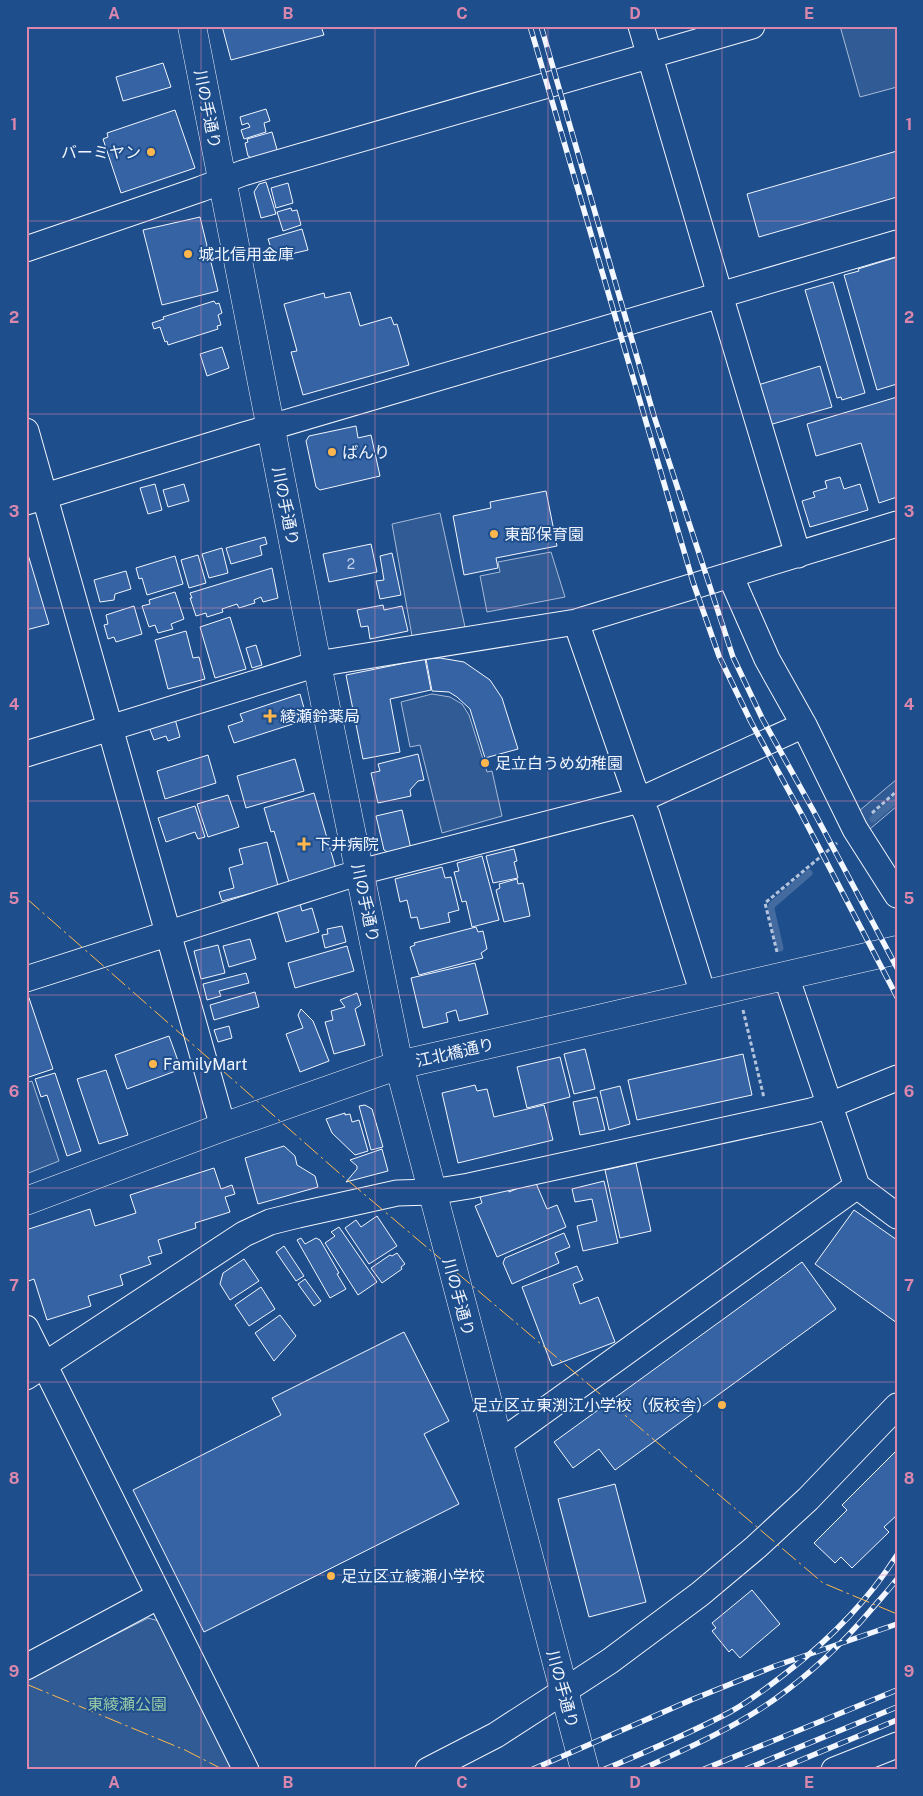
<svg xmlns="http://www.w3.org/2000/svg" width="923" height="1796" viewBox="0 0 923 1796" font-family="'Public Sans','Noto Sans JP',sans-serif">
<rect width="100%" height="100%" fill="#1f4e8c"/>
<path fill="#305b95" stroke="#a8bbd7" d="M840,26H897V87L860,97Z
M440,513L465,627L412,636L392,524Z
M551,552L565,597L487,612L480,576L500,572L498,562Z
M432,694L450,697L462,704L469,715L487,772L492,771L502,816L442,833L420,745L410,747L401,702Z
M897,779V806L870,829L859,811Z
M32,1081L59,1161L26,1174V1083Z
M148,1618L159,1621L234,1770H26V1680Z"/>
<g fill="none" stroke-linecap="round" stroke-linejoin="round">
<path stroke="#446ba0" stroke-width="7" d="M873,819L897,799
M780,948L771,909L772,905L809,873"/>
</g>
<path fill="#3563a3" stroke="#f2f6ff" d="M222,26H321L324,35L231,60Z
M163,63L171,87L123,101L116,77Z
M266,109L270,121L264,123L266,132L244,139L241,130L250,127L248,123L242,125L240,117Z
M175,110L195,168L121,193L103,139L108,137L107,133Z
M272,132L278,153L255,160L248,156L245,143L248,142L247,139Z
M897,151V197L759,237L747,194Z
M266,182L276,214L261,218L254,192L259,184Z
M288,183L293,203L276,208L271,188Z
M291,208L292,211L297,210L301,225L283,231L277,212Z
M200,217L218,291L162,305L143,230Z
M302,229L308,250L291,254L289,249L273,254L268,239Z
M897,257V384L877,390L844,275L859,271L858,269Z
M833,282L865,393L842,400L841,397L837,398L805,290Z
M350,292L360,326L391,317L394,325L397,324L409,365L303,395L291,352L297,351L284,304L324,293L325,298Z
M214,301L216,304L219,303L222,313L218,315L221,325L217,326L218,329L168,345L167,341L165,342L160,327L154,329L152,323L164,319L163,317Z
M222,347L229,368L207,376L200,354Z
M820,366L832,407L769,425L758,385Z
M897,397V497L879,503L861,443L816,456L807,424Z
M356,426L358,438L371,435L380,476L320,490L316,487L306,441L309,436Z
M840,477L844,489L860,484L868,510L810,527L802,501L815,497L813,492L827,488L825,481Z
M155,484L162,510L148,514L140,488Z
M184,484L189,501L168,507L163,490Z
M546,491L557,546L496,558L498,568L464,575L453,516L491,508L490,502Z
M265,537L267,544L260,546L262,555L231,564L226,548Z
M371,544L377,572L329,582L323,554Z
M26,548L49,624L26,630Z
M222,548L228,573L209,578L202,554Z
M392,553L401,595L380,599L376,581L384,580L380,556Z
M198,555L206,583L189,588L181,560Z
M175,556L183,584L147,595L142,578L139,579L136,568Z
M272,568L278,598L263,602L261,597L254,600L255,603L239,608L237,604L222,609L223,612L207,617L206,613L196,616L190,598H192L190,593Z
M126,571L131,589L115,594L114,600L100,602L94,580Z
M175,592L184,619L171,624L173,629L158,633L155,625L149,627L142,606L150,604L149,600Z
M383,605L384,610L402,606L408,631L370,639L368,626L361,627L357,610Z
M134,606L142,634L116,642L114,637L108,639L104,625L108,624L106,615Z
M230,617L246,669L215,678L200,627Z
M186,631L193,658L199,657L205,679L168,689L155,640Z
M256,645L262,665L252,668L246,648Z
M440,658L464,662L490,680L502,698L518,749L485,758L470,709L457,697L449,692L432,691L426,659Z
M425,659L431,690L390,699L400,752L363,759L346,675Z
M300,694L304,708L299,710L302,721L234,743L228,726L243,721L240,714Z
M175,719L180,737L168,741L166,736L154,740L149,727Z
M418,754L424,780L418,781L410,790L411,796L378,803L371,773L380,771L378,764Z
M208,755L216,783L165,799L157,771Z
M295,759L304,791L246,808L237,776Z
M314,793L336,869L289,882L274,831L271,832L264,808Z
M228,795L239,827L208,837L197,804Z
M195,806L205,837L198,839L195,832L166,842L158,818Z
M402,810L411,849L391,854L384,850L376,816Z
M267,842L278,886L222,901L219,892L234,888L229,868L243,864L239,849Z
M514,849L517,861L514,862L518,878L493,883L486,856Z
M482,856L499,920L472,927L466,901L462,902L454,872L459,871L457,863Z
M442,867L445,878L451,877L459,910L448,913L450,922L420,929L417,917L411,918L407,900L400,902L395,879Z
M517,879L518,884L523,883L530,916L504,922L496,890L500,888L499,884Z
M300,904L302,911L312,908L319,932L286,942L277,911Z
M342,926L346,942L325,948L322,935L328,934L327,929Z
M476,927L478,932L483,931L487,949L481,953L483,958L419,975L410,947L415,945L414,943Z
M250,939L256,959L229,967L223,946Z
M218,945L225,973L201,979L194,951Z
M347,946L354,971L295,988L288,963Z
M475,963L488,1014L459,1021L456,1010L446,1013L448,1022L423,1028L411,978Z
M246,973L249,983L219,991L221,996L207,1000L203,984Z
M255,992L259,1007L214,1020L210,1005Z
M357,993L361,1005L355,1009L365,1045L334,1054L325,1022L333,1020L331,1011L345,1007L340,1000Z
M28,995L53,1069L26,1078V996Z
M301,1009L313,1021L329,1061L300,1072L286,1034L303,1028L298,1015Z
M229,1026L232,1038L218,1042L214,1030Z
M169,1036L181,1069L127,1089L115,1055Z
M585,1049L595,1089L574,1094L564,1054Z
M743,1054L752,1095L637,1120L628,1080Z
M560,1057L570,1097L527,1108L517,1067Z
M106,1070L128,1135L99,1144L77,1079Z
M55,1073L81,1151L67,1156L47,1095L41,1097L35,1079Z
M475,1085L477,1091L487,1089L494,1117L544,1105L553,1140L458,1163L442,1093Z
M620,1086L630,1124L609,1130L600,1091Z
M597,1097L605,1130L580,1135L573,1102Z
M365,1105L372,1109L383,1147L371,1150L359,1106Z
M345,1113V1115L350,1114L352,1122L359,1120L368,1151L355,1155L332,1133L326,1119Z
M284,1146L295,1156L297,1165L315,1176L318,1187L258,1204L245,1158Z
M382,1149L388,1171L346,1182L357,1169V1166L350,1160Z
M636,1163L651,1231L620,1238L605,1170Z
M214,1168L221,1189L232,1185L235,1194L225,1197L230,1212L195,1223L196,1228L158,1240L162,1253L148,1257L151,1264L120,1275L123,1285L88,1296L91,1306L47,1320L34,1279L26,1282V1230L90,1209L95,1226L136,1213L130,1195Z
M535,1181L547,1209L557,1205L566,1227L497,1257L475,1206L482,1203L480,1197L507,1185L509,1192Z
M604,1181L618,1243L583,1251L577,1226L597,1221L592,1199L575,1202L572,1189Z
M854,1210L897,1240V1323L815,1264Z
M377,1216L397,1246L369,1264L345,1228L356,1220L361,1227Z
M339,1227L377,1282L358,1295L325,1243L335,1236L331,1232Z
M564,1233L570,1247L555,1253L559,1263L512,1284L503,1263L505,1258Z
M301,1238L305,1244L316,1238L320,1240L339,1273L337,1274L346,1289L330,1298L297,1240Z
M284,1246L304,1276L296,1281L276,1252Z
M397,1253L405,1264L401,1267L402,1269L382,1283L371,1268L390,1255L392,1256Z
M244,1259L259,1281L230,1300L220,1284L223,1273Z
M802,1262L836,1309L615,1470L599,1449L573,1468L554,1442Z
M577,1266L583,1280L573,1284L580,1304L598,1297L615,1342L552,1366L522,1287Z
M305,1279L321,1301L314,1306L298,1284Z
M261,1287L275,1309L249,1326L235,1305Z
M280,1315L296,1336L274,1361L255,1333Z
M404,1332L449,1421L424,1434L459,1504L204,1632L133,1490L281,1415L272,1398Z
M897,1450V1506L895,1507L897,1509V1515L884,1527L889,1532L852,1568L841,1557L835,1563L814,1543L847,1510L842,1505Z
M615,1484L646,1602L589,1617L558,1499Z
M752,1590L780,1624L740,1658L732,1649L729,1652L712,1631L716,1628L712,1623Z"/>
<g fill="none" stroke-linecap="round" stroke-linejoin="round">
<defs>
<path id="minor" d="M641,26L720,295L798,555
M26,249L201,189L243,173L752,26
M26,431L223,1127
M26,502L244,435L897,243
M730,575L767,659L804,725L855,829L897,895
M576,622L633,786L647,815L703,994
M26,754L317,664L576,622L897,524
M786,976L857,1186L897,1216
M26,979L360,872L640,800L804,725
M26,1328L246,1770
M26,1377L244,1234L270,1222L298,1215L397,1193L432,1192L469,1186L811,1111L830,1105L897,1078
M498,1444L857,1186
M26,1667L159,1596
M428,1770L496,1735L564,1691L610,1661L700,1594L756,1547L808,1499L897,1406
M834,1770L897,1745"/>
<path id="major" d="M192,26L317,664L399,1065L585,1770
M26,1201L223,1127L399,1065L897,950"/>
</defs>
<use href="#minor" stroke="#f2f6ff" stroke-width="27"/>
<use href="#major" stroke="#f2f6ff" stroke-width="29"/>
<path stroke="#b3c4dc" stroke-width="3" stroke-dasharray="4 2.5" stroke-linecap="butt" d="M872,813L897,791
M777,952L765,903L837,843
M743,1010L764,1098"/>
<use href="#minor" stroke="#1f4e8c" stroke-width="25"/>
<use href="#major" stroke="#1f4e8c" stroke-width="28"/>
<defs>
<path id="rail" d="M530,26L693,582L719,656L751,722L802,815L897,997
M541,26L654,416L733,657L762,718L813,810L897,968
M531,1770L691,1700L775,1666L897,1624
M603,1770C645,1752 689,1734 730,1712C750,1701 768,1687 786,1673C829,1640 868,1601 897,1555
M640,1770C686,1749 734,1728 775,1699C810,1674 842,1644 870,1611C879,1600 889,1590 897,1579
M702,1770L897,1690
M744,1770L897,1707
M777,1770L897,1720"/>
</defs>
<use href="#rail" stroke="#f2f6ff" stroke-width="5.5"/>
<use href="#rail" stroke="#1f4e8c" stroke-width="4" stroke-dasharray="11" stroke-linecap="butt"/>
<path stroke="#ffb74d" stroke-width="1" stroke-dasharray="18 4 2.5 4" stroke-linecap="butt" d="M26,898L338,1172L823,1583L897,1614
M26,1684L185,1750L224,1770"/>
</g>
<path fill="none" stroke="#da87ad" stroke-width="1" stroke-opacity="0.55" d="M201,26V1770M375,26V1770M548,26V1770M722,26V1770M26,221H897M26,414H897M26,608H897M26,801H897M26,995H897M26,1188H897M26,1382H897M26,1575H897"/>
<g fill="#ffb74d" stroke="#1f4e8c" stroke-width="2">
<circle cx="151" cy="152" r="5"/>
<circle cx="188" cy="254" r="5"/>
<circle cx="332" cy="452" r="5"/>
<circle cx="494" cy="534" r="5"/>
<path d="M267.5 708.5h5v5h5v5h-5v5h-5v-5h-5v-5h5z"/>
<circle cx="485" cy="763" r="5"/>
<path d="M301.5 836.5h5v5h5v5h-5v5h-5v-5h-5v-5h5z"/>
<circle cx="153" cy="1064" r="5"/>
<circle cx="722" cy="1405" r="5"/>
<circle cx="331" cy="1576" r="5"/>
</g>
<g text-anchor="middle" stroke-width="4" stroke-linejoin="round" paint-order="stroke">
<g font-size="14" fill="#c3d1e8">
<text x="351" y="569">2</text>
</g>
<g font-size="16" fill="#f2f6ff" stroke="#1f4e8c">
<text transform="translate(208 109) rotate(79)" y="6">川の手通り</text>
<text transform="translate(286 506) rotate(79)" y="6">川の手通り</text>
<text transform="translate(366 903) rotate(78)" y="6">川の手通り</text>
<text transform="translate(455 1052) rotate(-13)" y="6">江北橋通り</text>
<text transform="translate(459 1297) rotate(75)" y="6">川の手通り</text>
<text transform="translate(563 1689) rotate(75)" y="6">川の手通り</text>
</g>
<g font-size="16" fill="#f2f6ff" stroke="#1f4e8c" text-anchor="start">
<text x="141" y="158" text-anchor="end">バーミヤン</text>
<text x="198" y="260">城北信用金庫</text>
<text x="342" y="458">ばんり</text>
<text x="504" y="540">東部保育園</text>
<text x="280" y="722">綾瀬鈴薬局</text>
<text x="495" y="769">足立白うめ幼稚園</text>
<text x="315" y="850">下井病院</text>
<text x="163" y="1070">FamilyMart</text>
<text x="712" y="1411" text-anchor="end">足立区立東渕江小学校（仮校舎）</text>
<text x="341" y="1582">足立区立綾瀬小学校</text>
</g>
<g font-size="16" fill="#97c8a6" stroke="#1f4e8c">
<text x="127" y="1710">東綾瀬公園</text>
</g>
</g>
<rect width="923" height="1796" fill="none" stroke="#1f4e8c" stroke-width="55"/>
<rect x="28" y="28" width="868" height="1740" fill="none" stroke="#da87ad" stroke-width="2"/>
<g font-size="16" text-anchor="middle" font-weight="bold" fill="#da87ad">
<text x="114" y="19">A</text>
<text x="288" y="19">B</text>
<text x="462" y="19">C</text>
<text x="635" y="19">D</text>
<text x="809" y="19">E</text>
<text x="14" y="130">1</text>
<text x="909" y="130">1</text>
<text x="14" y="323">2</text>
<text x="909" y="323">2</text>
<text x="14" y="517">3</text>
<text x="909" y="517">3</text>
<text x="14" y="710">4</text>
<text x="909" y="710">4</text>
<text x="14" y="904">5</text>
<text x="909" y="904">5</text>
<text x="14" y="1097">6</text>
<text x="909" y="1097">6</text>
<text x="14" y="1291">7</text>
<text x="909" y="1291">7</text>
<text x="14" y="1484">8</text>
<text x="909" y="1484">8</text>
<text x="14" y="1677">9</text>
<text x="909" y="1677">9</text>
<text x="114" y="1788">A</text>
<text x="288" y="1788">B</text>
<text x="462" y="1788">C</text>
<text x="635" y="1788">D</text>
<text x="809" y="1788">E</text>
</g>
</svg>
